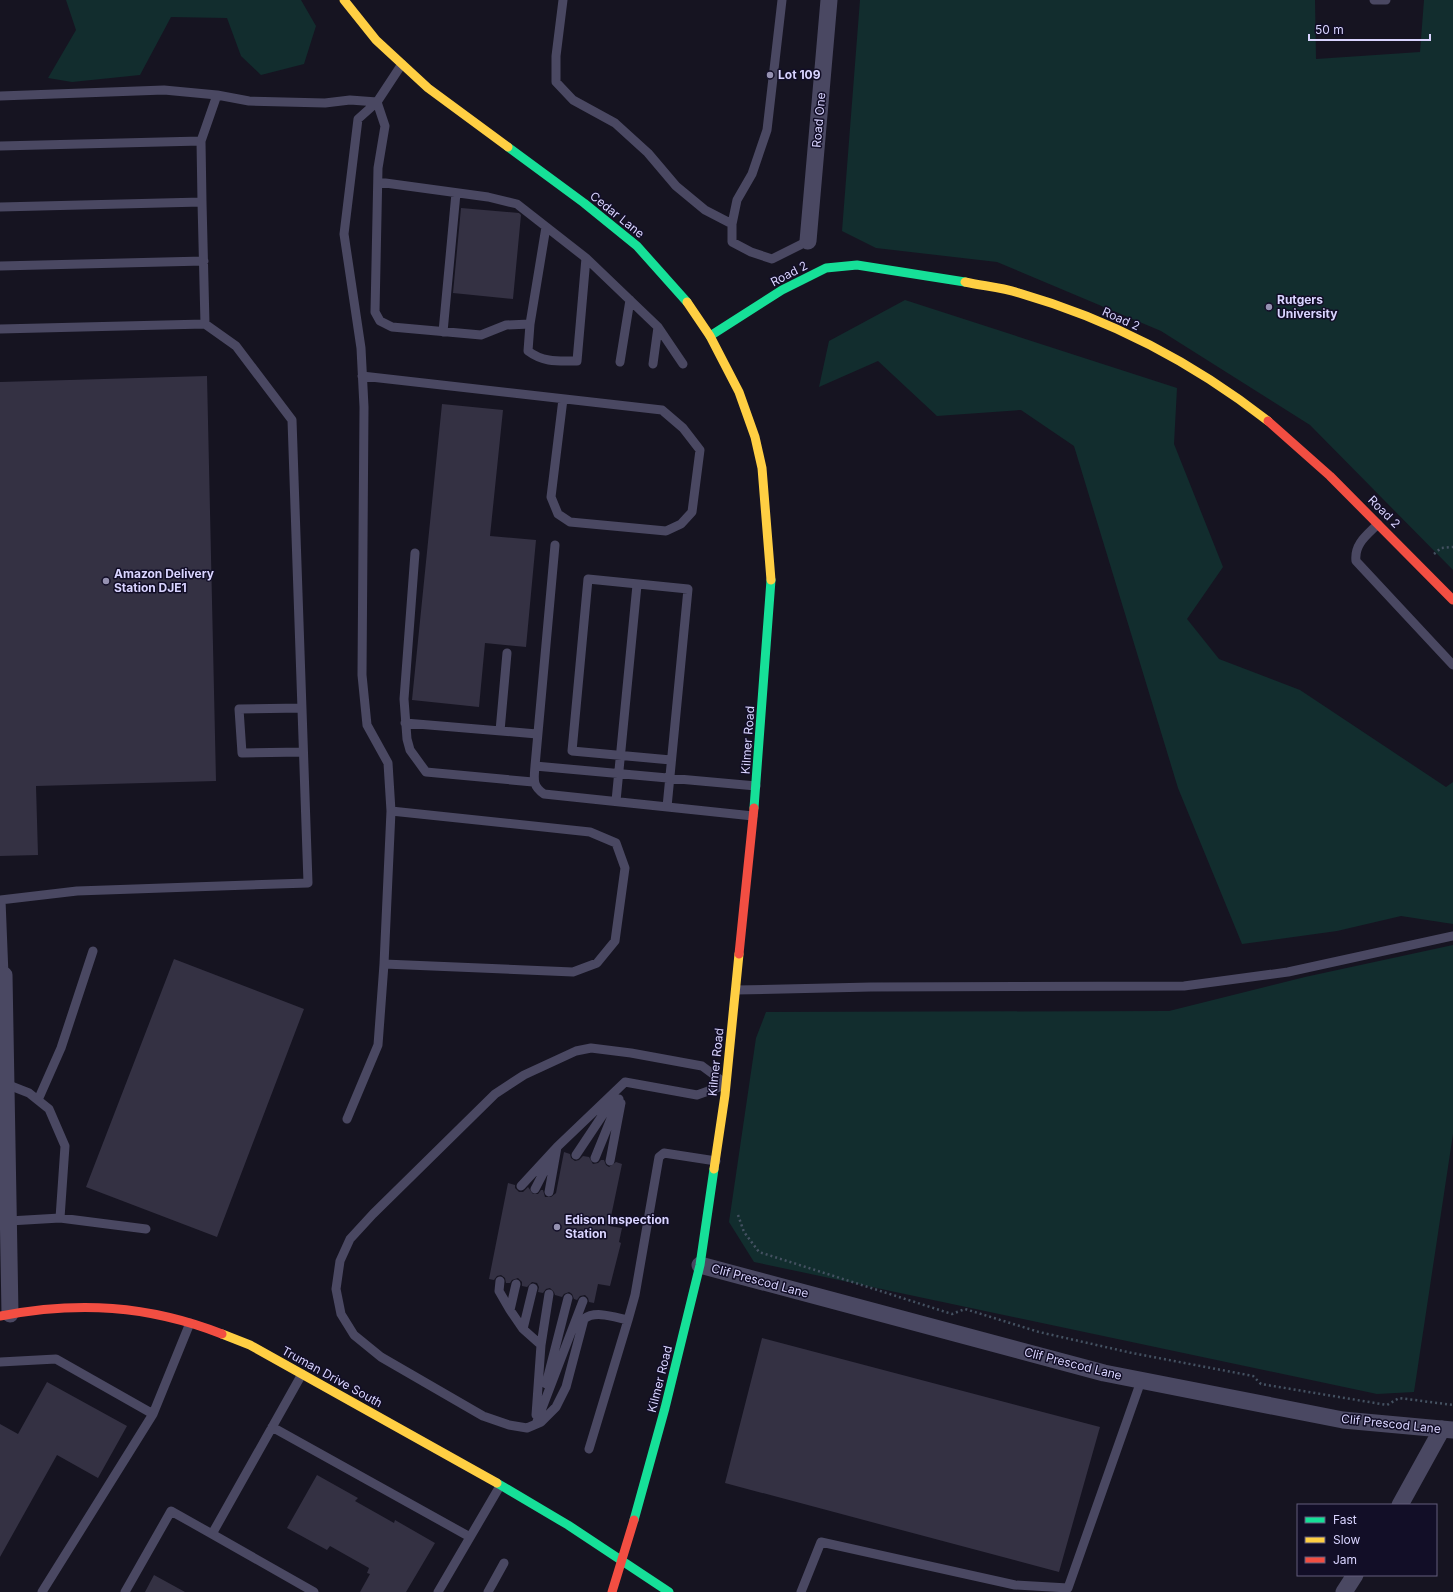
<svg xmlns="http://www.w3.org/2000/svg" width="1453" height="1592" viewBox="0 0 1453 1592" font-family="Inter,sans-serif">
<rect width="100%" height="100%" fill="#161421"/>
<path fill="#122d2e" d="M66,0H301L316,26L304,64L261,75L241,56L227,18L171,17L140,75L72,82L48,78L76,30Z
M860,0H1315L1316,59L1420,52L1424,0H1453V570L1310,425L1161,331L997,262L876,248L842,231Z
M905,300L1177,388L1174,444L1223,567L1187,619L1219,659L1300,690L1446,787L1453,782V924L1401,916L1337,931L1242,944L1178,788L1074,446L1021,410L937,416L878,361L819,387L829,341Z
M1453,945V1134L1414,1392L1377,1394L754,1262L729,1222L756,1038L766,1012L1169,1011L1305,977Z"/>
<path fill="#343143" d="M461,208L519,213L521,215L513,299L453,293Z
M207,376L216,781L36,786L38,855L0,856V382Z
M442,404L503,410L490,536L536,540L526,647L485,643L479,707L412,700Z
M174,959L304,1009L217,1237L86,1187Z
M564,1152L570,1154L571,1158L575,1161L579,1160L583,1156L589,1157L593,1164L598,1163L601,1160H604L606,1165L609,1167L616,1162L622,1164L609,1226L622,1228L619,1242L621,1243L610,1286L598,1284L594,1303L589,1302L588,1298L585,1295L580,1296L577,1300L574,1299L572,1294L569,1292L564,1294L562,1297L555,1295L554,1292L550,1288L546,1289L543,1293L538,1292L539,1287L537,1283L532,1282L527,1287L522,1286V1282L518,1278L512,1280L510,1283H506L505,1278L501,1275L497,1276L494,1280L489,1279L508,1183L515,1185V1188L519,1192H523L528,1187L533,1194H538L541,1190H543L545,1197H551L556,1193Z
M762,1338L1100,1427L1059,1572L725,1483Z
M47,1382L127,1426L98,1478L57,1455L0,1557V1424L18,1434Z
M317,1475L358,1498L355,1501L394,1523L395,1520L435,1543L406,1592H360L370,1574L367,1573L369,1568L330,1546L327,1550L287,1528Z
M154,1575L185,1592H145Z"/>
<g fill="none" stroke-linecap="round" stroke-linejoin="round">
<path stroke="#445161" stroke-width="2.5" stroke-dasharray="2 3" stroke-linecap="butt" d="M1434,554L1441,548L1453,547
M738,1215L744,1232L759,1252L952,1314L965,1309L1039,1332L1132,1353L1253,1376L1261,1384L1387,1405L1399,1398L1453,1405"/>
<path stroke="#4a4862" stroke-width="9" d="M563,0L556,56V82L573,100L615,123L648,153L676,186L705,210L732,224
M782,0L767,130L752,174L737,200L732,224V242L751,252L772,259L808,241
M1374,0H1386
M0,96L164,90L217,95L249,101L325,103L350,100L377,102
M377,102L385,126L378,168L375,312L380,321L392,327L481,335L506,325L530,324L528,351C544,363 559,361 577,361L586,258L517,204L488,197L378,182
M0,146L201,141
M202,202L201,141L217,95
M0,207L202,202L205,324L236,346L292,420L308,883L77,891L0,900
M586,258L658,327L683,364
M0,266L204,261
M530,324L546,227
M0,329L205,324
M443,332L456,193
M620,362L630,300
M653,364L658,327
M362,376L662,410L683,428L700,450L692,512L681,524L666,531L570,522L558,514L551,497L563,399
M1378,524C1367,535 1354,544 1356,561L1453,665
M415,553L404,699L407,739L410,750L426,772L533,782
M302,708L239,709L242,753L303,752
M405,723L537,734
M500,731L507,653
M535,766L555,545
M616,801L637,585
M667,807L688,589L588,579L572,751L671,760
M391,811L384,964L573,972L597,963L615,941L625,868L616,843L590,832L391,811L388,763L367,725L362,675L364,407L361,348L344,234L358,119L377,102L402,64
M753,816L544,794C532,786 534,779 535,766L756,786
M1,900L4,975L1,974
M736,990L871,987L1184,986L1288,972L1453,936
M625,1082L697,1095L725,1085
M6,1084L29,1093L49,1109L65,1146L60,1218
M38,1100L61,1048L93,951
M347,1119L378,1045L384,964
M576,1155L614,1098
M595,1158L619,1099
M610,1161L621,1103
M716,1161L664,1153L659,1157L635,1295L628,1320C614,1317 595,1310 584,1319L566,1387L556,1407L541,1422L527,1428L509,1425L483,1416L381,1357L354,1335L341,1314L336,1289L340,1261L350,1239L373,1214L495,1094L524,1075L576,1051L591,1048L631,1053L702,1066L725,1083
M521,1186L557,1147
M535,1189L551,1158
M549,1192L557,1147L625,1082
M9,1221L60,1218L146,1229
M500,1281L499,1291L510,1310
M516,1284L510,1310L523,1329
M533,1288L523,1329L541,1345
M0,1362L56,1359L153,1414L190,1323
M546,1384L568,1298
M536,1415L541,1345L549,1294
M536,1424L583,1301
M272,1427L470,1537
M589,1449L628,1320
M212,1534L314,1592
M42,1592L153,1414
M125,1592L171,1511L212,1534L302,1374
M438,1592L500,1486
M488,1592L504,1563
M801,1592L821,1542L1015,1585L1068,1588L1141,1381"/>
<path stroke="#4a4862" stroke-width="17" d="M808,241L829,0
M4,975L10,1314
M700,1265L1104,1373L1343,1420L1453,1430
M1400,1505L1442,1429
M1344,1592L1355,1575"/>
<path stroke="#16e098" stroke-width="9" d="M508,147L584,203L637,246L687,302
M710,336L782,290L826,268L857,265L965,282
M754,808L771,580
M497,1483L568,1525L669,1592
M634,1520L665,1408L700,1265L714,1169"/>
<path stroke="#ffcf43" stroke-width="9" d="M344,0L376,40L428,88L508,147
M965,282C982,286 1001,287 1019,293C1109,319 1194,363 1268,421
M687,302L710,336L739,392L755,437L762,468L771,580
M714,1169L725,1095L739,954
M222,1334L250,1345L497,1483"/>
<path stroke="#f24e42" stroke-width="9" d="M1268,421L1330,476L1453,600
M739,954L754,808
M0,1316C78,1301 148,1305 222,1334
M612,1592L634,1520"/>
</g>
<g fill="#9591b1" stroke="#120e27" stroke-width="1.5">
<circle cx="770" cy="75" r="4"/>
<circle cx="1269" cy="307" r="4"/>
<circle cx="106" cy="581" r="4"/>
<circle cx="557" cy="1227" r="4"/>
</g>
<g text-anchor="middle" stroke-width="3" stroke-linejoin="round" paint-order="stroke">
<g font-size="12" font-weight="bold" fill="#d9d4ff" stroke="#120e27" text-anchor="start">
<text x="778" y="79">Lot 109</text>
<text x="1277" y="304">Rutgers<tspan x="1277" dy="14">University</tspan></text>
<text x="114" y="578">Amazon Delivery<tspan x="114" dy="14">Station DJE1</tspan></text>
<text x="565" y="1224">Edison Inspection<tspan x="565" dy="14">Station</tspan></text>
</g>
<g font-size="12" fill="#d9d4ff" stroke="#120e27">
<text transform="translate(819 120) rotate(-85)" y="4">Road One</text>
<text transform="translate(617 215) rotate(39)" y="4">Cedar Lane</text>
<text transform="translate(789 274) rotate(-28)" y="4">Road 2</text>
<text transform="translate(1121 319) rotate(24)" y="4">Road 2</text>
<text transform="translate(1384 512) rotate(45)" y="4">Road 2</text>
<text transform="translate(748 740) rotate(-86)" y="4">Kilmer Road</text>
<text transform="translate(716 1062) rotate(-84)" y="4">Kilmer Road</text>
<text transform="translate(760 1281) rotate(15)" y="4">Clif Prescod Lane</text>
<text transform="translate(1073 1364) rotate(14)" y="4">Clif Prescod Lane</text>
<text transform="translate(332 1377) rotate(29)" y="4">Truman Drive South</text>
<text transform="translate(660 1379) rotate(-76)" y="4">Kilmer Road</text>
<text transform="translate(1391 1424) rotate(6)" y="4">Clif Prescod Lane</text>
</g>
</g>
<rect x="1297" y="1504" width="140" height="72" fill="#120e27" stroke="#625d7d"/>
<rect x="1305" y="1517" width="20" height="6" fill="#16e098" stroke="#625d7d"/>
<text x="1333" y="1524" font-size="12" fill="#d9d4ff">Fast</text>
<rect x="1305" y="1537" width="20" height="6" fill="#ffcf43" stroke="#625d7d"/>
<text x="1333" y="1544" font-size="12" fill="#d9d4ff">Slow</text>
<rect x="1305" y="1557" width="20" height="6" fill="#f24e42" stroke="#625d7d"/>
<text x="1333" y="1564" font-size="12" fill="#d9d4ff">Jam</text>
<path d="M1309 34v6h121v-6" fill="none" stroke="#d9d4ff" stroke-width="2"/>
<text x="1315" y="34" font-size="12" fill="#d9d4ff" stroke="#120e27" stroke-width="3" paint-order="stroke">50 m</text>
</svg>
